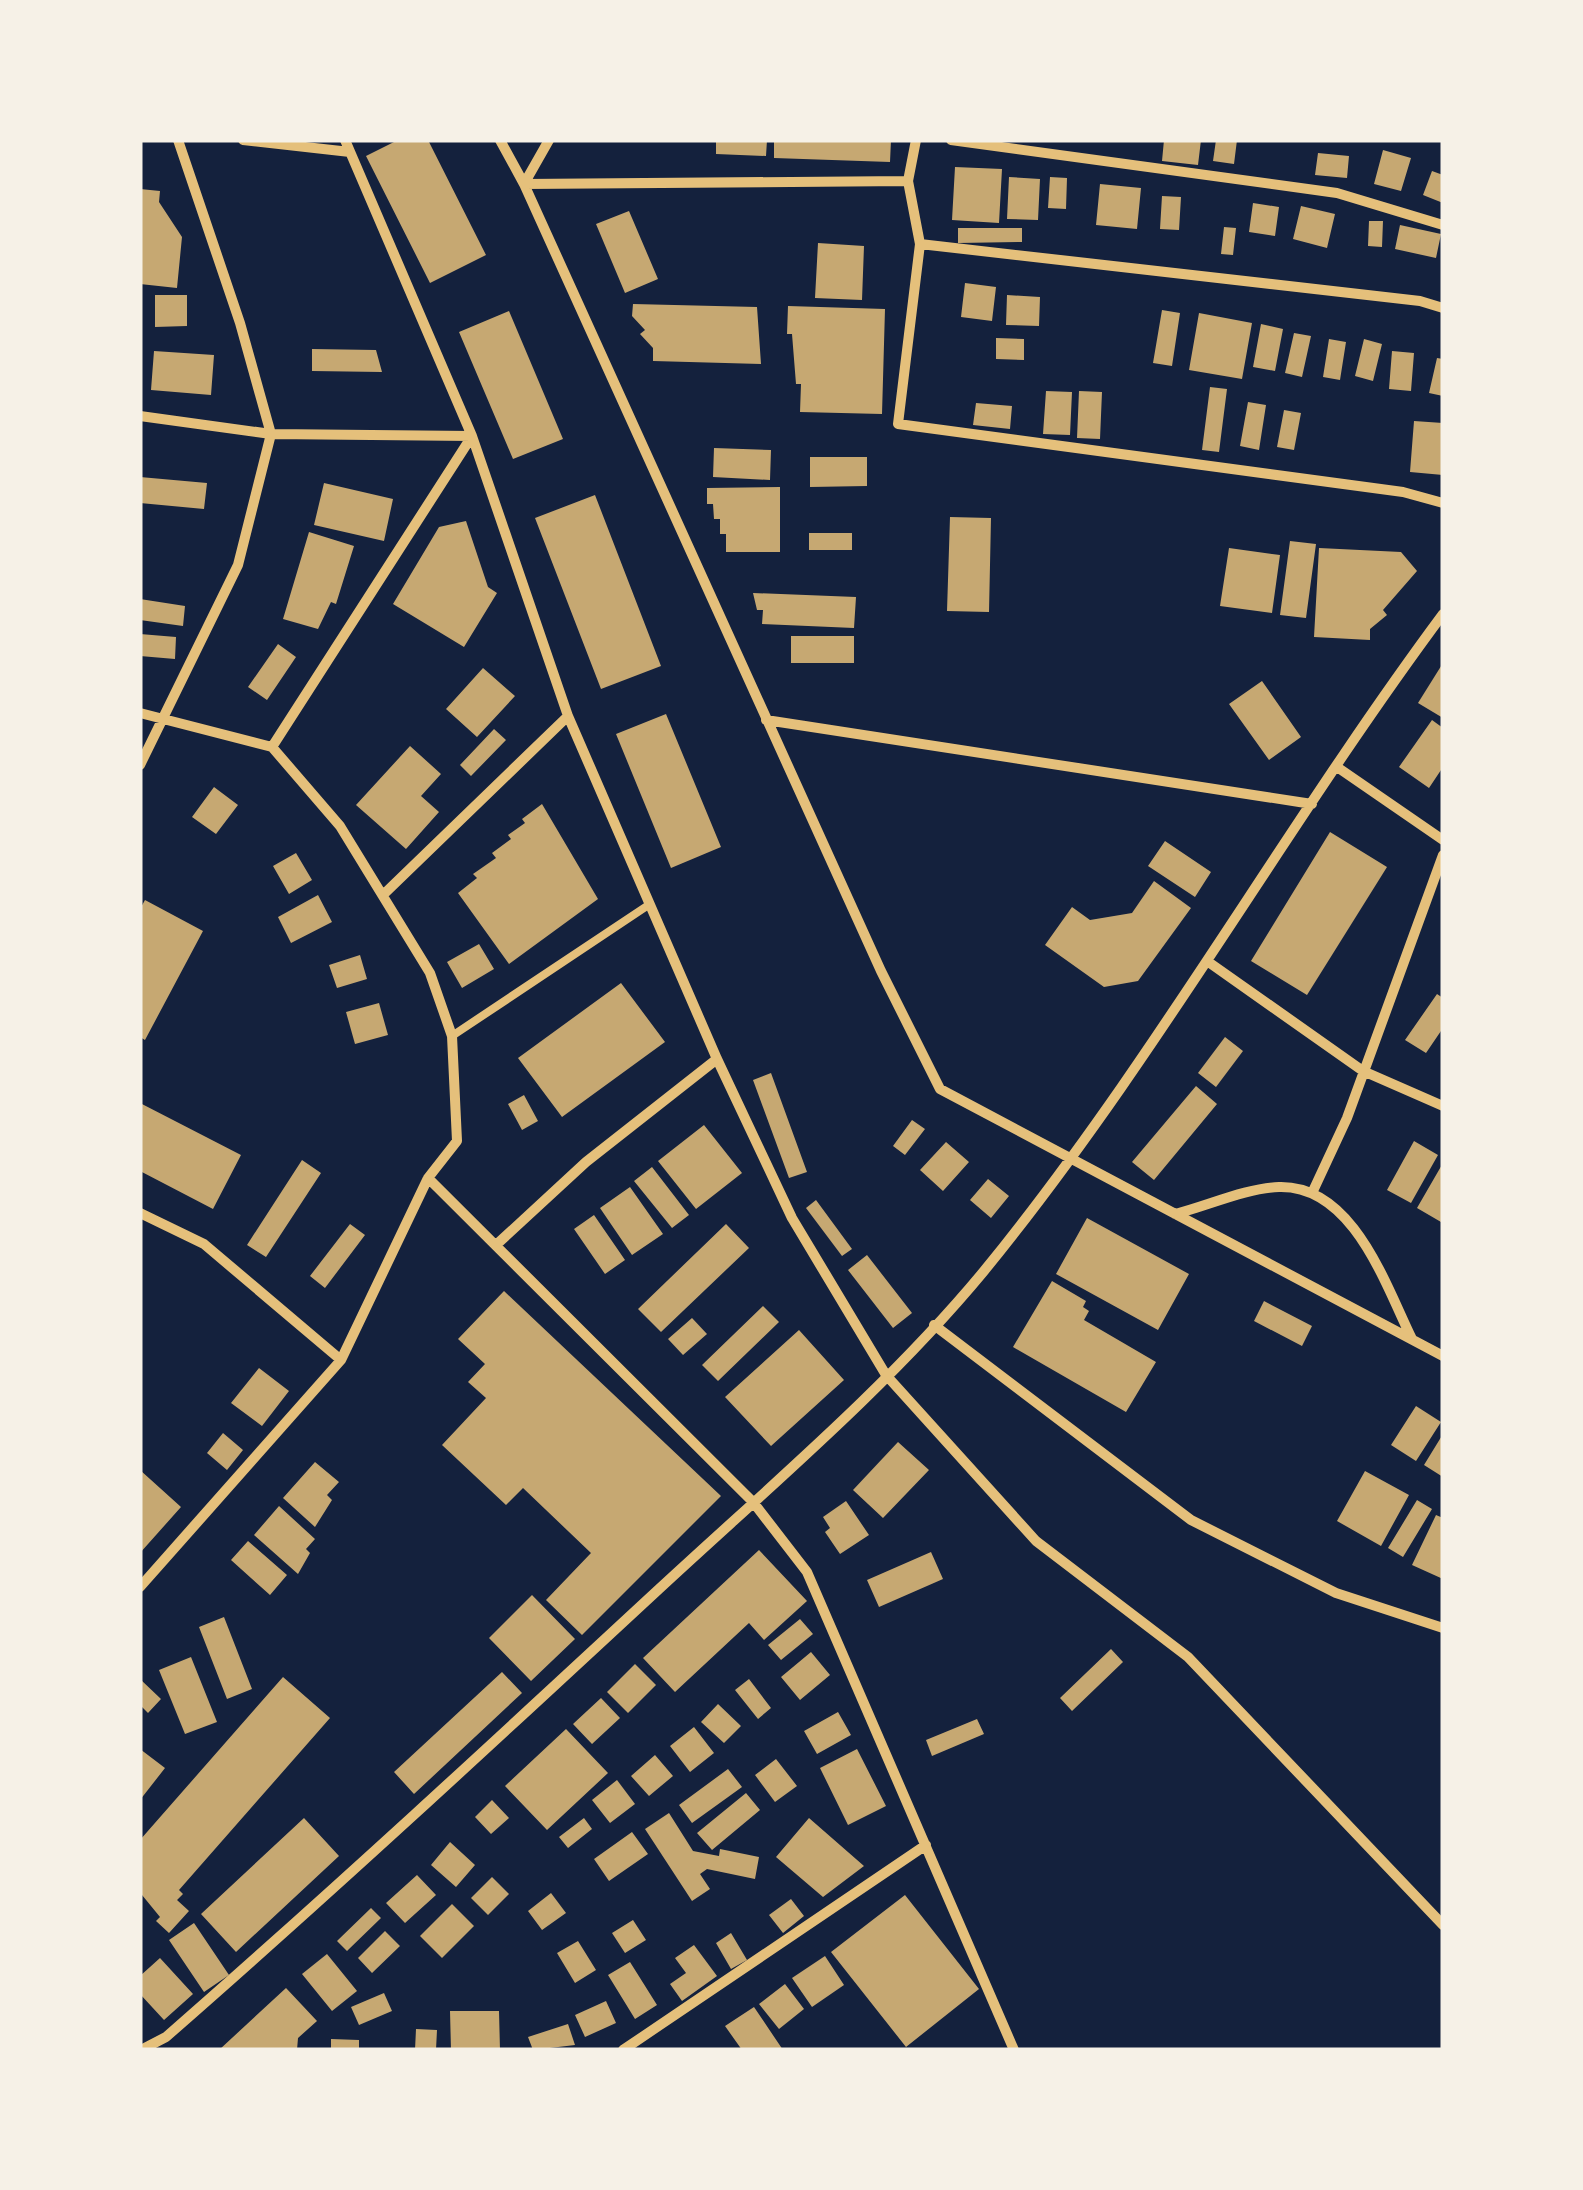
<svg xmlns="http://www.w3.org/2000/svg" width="1583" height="2190" viewBox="0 0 1583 2190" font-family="Barlow,sans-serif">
<rect width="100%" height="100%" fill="#14213d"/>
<path fill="#c6a872" d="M398,140H428L486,255L430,283L366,156Z
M716,140H767L766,156L716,154Z
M774,140H891L890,162L774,158Z
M1164,140H1201L1198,165L1162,161Z
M1216,140H1237L1234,164L1213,161Z
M1383,150L1411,158L1401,191L1374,184Z
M1318,153L1349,156L1347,178L1315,175Z
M955,167L1002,169L999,223L952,220Z
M1432,171L1443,175V203L1423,195Z
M1009,177L1040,179L1038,220L1007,219Z
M1050,177L1067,178L1066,209L1048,208Z
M1100,184L1141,188L1137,229L1096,225Z
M140,189L160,191L159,202L182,237L177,288L140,284Z
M1162,196L1181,197L1179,230L1160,229Z
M1253,203L1279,207L1275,236L1249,232Z
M1301,206L1335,214L1327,248L1293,239Z
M629,211L658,279L625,293L596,224Z
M1369,221H1383L1382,247L1368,246Z
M1400,225L1441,234L1436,258L1395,249Z
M1224,227L1236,228L1233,255L1221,254Z
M958,228H1022V242L958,243Z
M818,243L864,246L862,300L815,298Z
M965,283L996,287L992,321L961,317Z
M155,295H187V326L155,327Z
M1007,295L1040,297L1039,326L1006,325Z
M633,304L757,307L761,364L653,361V348L640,334L645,330L632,316Z
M788,306L885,309L882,414L800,412L801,384H796L792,334H787Z
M1162,310L1180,313L1172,366L1153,363Z
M509,311L563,439L513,459L459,332Z
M1199,313L1252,323L1242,379L1189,370Z
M1261,324L1283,329L1275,371L1253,367Z
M1294,333L1311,336L1302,377L1285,373Z
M996,338L1024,339V360L996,359Z
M1329,339L1346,342L1340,380L1323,377Z
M1364,339L1382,344L1373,381L1355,376Z
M312,349L376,350L382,372L312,371Z
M154,351L214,355L211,395L151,390Z
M1392,351L1414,353L1411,391L1389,389Z
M1437,358L1443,359V396L1429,393Z
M1210,387L1227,389L1219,452L1202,450Z
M1046,391L1072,392L1070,435L1043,434Z
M1079,391L1102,392L1100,439L1077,438Z
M1248,402L1266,405L1259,450L1240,446Z
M976,403L1012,406L1010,429L973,425Z
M1284,410L1301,413L1294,450L1277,447Z
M1414,421L1443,423V475L1410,472Z
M714,448L771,450L770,480L713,477Z
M810,457H867V486L810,487Z
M140,477L207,483L204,509L140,503Z
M324,483L393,499L384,541L314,525Z
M780,487V552H726V534H720V519H714L713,504H707V488Z
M595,495L661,666L601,689L535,518Z
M950,517L991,518L989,612L947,611Z
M466,521L488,587L497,593L464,647L393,604L439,527Z
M309,532L354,546L336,604L331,602L318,629L283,619Z
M809,533H852V550H809Z
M1290,541L1316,544L1306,618L1280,615Z
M1229,548L1280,555L1272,613L1220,606Z
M1319,548L1401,552L1417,571L1383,610L1387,615L1370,629V640L1314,637Z
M753,593L856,597L854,628L762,624L763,610H757Z
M140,599L185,606L183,626L140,620Z
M140,634L176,637L175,659L140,656Z
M791,636H854V663H791Z
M278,644L296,657L267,700L248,687Z
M1443,663V718L1418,703Z
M483,668L515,696L477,737L446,709Z
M1262,681L1301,737L1269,760L1229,704Z
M666,714L721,847L671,868L616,734Z
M1432,720L1443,728V767L1429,788L1399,767Z
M494,729L506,740L471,776L460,765Z
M410,746L441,774L421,796L439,812L406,849L356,805Z
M214,787L238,805L216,834L192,817Z
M542,804L598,899L509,964L458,893L477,878L473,874L496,858L492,853L511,839L508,835L525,823L522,819Z
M1330,832L1387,867L1307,995L1251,961Z
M1165,841L1211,872L1195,897L1148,866Z
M296,853L312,880L289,894L273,866Z
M1154,881L1191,908L1138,981L1104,987L1045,945L1072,907L1090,920L1132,913Z
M318,895L332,922L291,943L278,917Z
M145,900L203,931L145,1040L140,1037V909Z
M479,944L494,969L462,988L447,962Z
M360,955L367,979L337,988L329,965Z
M621,983L665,1042L562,1117L518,1058Z
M1437,994L1443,998V1028L1426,1053L1405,1040Z
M379,1003L388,1035L355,1044L346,1012Z
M1225,1037L1243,1051L1216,1087L1198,1073Z
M771,1073L807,1172L789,1178L753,1080Z
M1196,1086L1217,1104L1154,1180L1132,1162Z
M524,1095L538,1121L522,1130L508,1104Z
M140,1103L241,1155L213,1209L140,1171Z
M912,1120L925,1129L905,1155L893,1146Z
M704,1125L742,1173L696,1209L658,1161Z
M1414,1141L1438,1155L1411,1203L1387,1190Z
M946,1142L969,1162L943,1191L920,1170Z
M302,1160L321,1173L266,1257L247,1245Z
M1443,1163V1218L1441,1222L1417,1208Z
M652,1167L689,1215L672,1228L634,1181Z
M988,1179L1009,1196L991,1218L970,1200Z
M630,1187L663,1234L632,1255L600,1208Z
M816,1200L852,1249L842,1256L806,1208Z
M594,1215L625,1260L605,1274L574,1229Z
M1087,1218L1189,1274L1158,1330L1056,1274Z
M350,1224L365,1235L325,1288L310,1276Z
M726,1224L749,1248L661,1332L638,1309Z
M867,1255L912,1313L893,1328L848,1270Z
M1052,1281L1086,1301L1083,1307L1089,1311L1084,1320L1156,1362L1126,1412L1013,1347Z
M504,1291L721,1496L582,1635L546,1600L591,1553L523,1488L506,1505L442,1445L486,1398L468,1382L485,1364L458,1339Z
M1264,1301L1312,1326L1302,1346L1254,1321Z
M763,1306L779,1322L718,1381L702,1365Z
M692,1318L707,1334L683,1355L668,1339Z
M799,1330L844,1380L771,1446L725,1397Z
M259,1368L289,1391L262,1426L231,1403Z
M1416,1406L1441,1422L1416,1461L1391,1445Z
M223,1433L243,1450L227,1470L207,1453Z
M1443,1434V1477L1424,1465Z
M898,1442L929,1470L883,1518L853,1490Z
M315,1462L339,1482L327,1495L332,1500L315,1527L283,1498Z
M140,1470L181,1507L140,1553Z
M1365,1471L1409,1495L1381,1546L1337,1521Z
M1417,1500L1432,1509L1403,1557L1388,1548Z
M846,1501L869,1535L840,1554L825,1532L830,1528L823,1517Z
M279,1506L315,1539L306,1549L310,1553L298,1574L254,1535Z
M1436,1515L1443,1518V1579L1412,1565Z
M248,1541L287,1575L270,1595L231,1560Z
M759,1550L807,1601L764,1640L749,1623L675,1692L643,1658Z
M931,1552L943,1579L879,1607L867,1580Z
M532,1595L575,1639L531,1681L489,1638Z
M224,1617L252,1689L227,1699L199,1627Z
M800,1619L813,1634L781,1660L768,1645Z
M1111,1649L1123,1662L1072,1711L1060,1698Z
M811,1652L830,1675L800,1700L781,1677Z
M191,1657L217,1722L185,1734L159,1670Z
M635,1664L656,1685L628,1713L607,1692Z
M502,1672L522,1693L414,1794L394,1772Z
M283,1677L330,1718L179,1890L183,1894L177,1900L189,1911L169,1933L156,1921L160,1917L142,1895L140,1840Z
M140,1679L161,1699L148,1713L140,1705Z
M749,1679L771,1708L758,1719L735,1690Z
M601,1698L620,1718L592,1744L573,1724Z
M718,1704L741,1726L724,1743L701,1722Z
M838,1712L851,1735L817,1754L804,1731Z
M977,1719L984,1734L932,1756L926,1740Z
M694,1727L714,1753L690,1772L670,1746Z
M566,1729L608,1773L547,1830L505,1786Z
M140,1749L165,1768L140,1800Z
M857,1749L886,1806L848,1825L820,1768Z
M655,1755L673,1776L649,1796L631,1776Z
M776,1759L797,1786L775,1802L755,1775Z
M728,1769L742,1787L692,1823L679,1805Z
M617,1780L635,1804L610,1823L592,1800Z
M746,1793L760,1810L712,1850L697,1833Z
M492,1800L509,1818L491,1834L475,1817Z
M669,1813L693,1851L719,1856L720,1849L759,1857L755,1879L707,1869L700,1874L710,1889L692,1901L645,1829Z
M304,1818L339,1856L236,1952L201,1914Z
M584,1818L592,1829L568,1848L559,1837Z
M809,1818L864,1866L823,1897L776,1857Z
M632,1832L648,1854L609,1881L594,1859Z
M450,1842L475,1865L456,1887L431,1865Z
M417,1875L436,1895L405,1923L386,1903Z
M492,1877L509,1894L488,1915L471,1898Z
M551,1893L566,1913L542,1930L528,1911Z
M905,1895L979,1989L906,2047L831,1952Z
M791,1899L804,1916L783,1933L769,1915Z
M452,1904L474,1926L442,1958L420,1936Z
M371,1908L381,1918L347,1951L337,1941Z
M633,1920L646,1940L625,1953L612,1933Z
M194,1923L229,1975L204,1992L169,1940Z
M385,1931L400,1946L372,1973L358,1958Z
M731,1933L747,1960L731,1969L716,1943Z
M578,1941L596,1970L575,1983L557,1953Z
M694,1945L717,1976L682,2001L670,1984L686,1973L675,1958Z
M327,1954L357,1991L332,2011L302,1974Z
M825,1956L844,1985L812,2007L792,1978Z
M160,1958L193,1994L164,2020L140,1994V1976Z
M630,1962L657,2005L635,2019L608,1975Z
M785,1984L804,2009L779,2029L759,2004Z
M286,1988L317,2021L298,2038L297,2050H219Z
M384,1993L392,2011L359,2025L351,2007Z
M606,2001L616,2023L585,2037L575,2015Z
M754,2007L783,2050H742L725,2026Z
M450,2011H499L500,2050H451Z
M568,2024L575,2045L533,2050L528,2037Z
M416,2029L437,2030L436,2050H415Z
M331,2039L359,2040V2050H331Z"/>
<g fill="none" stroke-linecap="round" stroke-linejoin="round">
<path stroke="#e5c07b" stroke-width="8" d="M452,1036L650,904"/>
<path stroke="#e5c07b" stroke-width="10" d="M243,140L350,152
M345,140L472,436L568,716L717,1059L792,1218L886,1375L1036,1541L1188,1657L1443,1925
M500,140L524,184L881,971L940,1089L1443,1356
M916,140L908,181L920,244L898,424L1403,492L1443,503
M951,140L1337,193L1443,225
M524,184L908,181
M524,184L549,140
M920,244L1420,301L1443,308
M140,416L271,434L472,436
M140,713L272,747L340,826L430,973L452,1036L457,1141L428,1178L341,1360L140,1587
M766,720L1312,804
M272,747L472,436
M140,765L238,565L271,434L240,323L178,140
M1337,767L1443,840
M385,893L568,716
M1207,961L1363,1071L1443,1106
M428,1178L753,1502L807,1572L1014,2050
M1313,1191L1347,1118L1443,855
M140,1213L204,1244L341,1360
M1175,1214C1207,1206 1246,1188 1279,1187C1353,1185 1385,1284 1412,1339
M496,1245L586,1162L717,1059
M934,1325L1191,1520L1336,1593L1443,1628
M141,2050L166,2037C333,1891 496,1740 659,1589C769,1487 888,1387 984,1271C1153,1064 1284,828 1443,614
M623,2050L926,1845"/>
</g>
<rect width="1583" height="2190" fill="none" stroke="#f6f1e7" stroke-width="285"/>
</svg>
